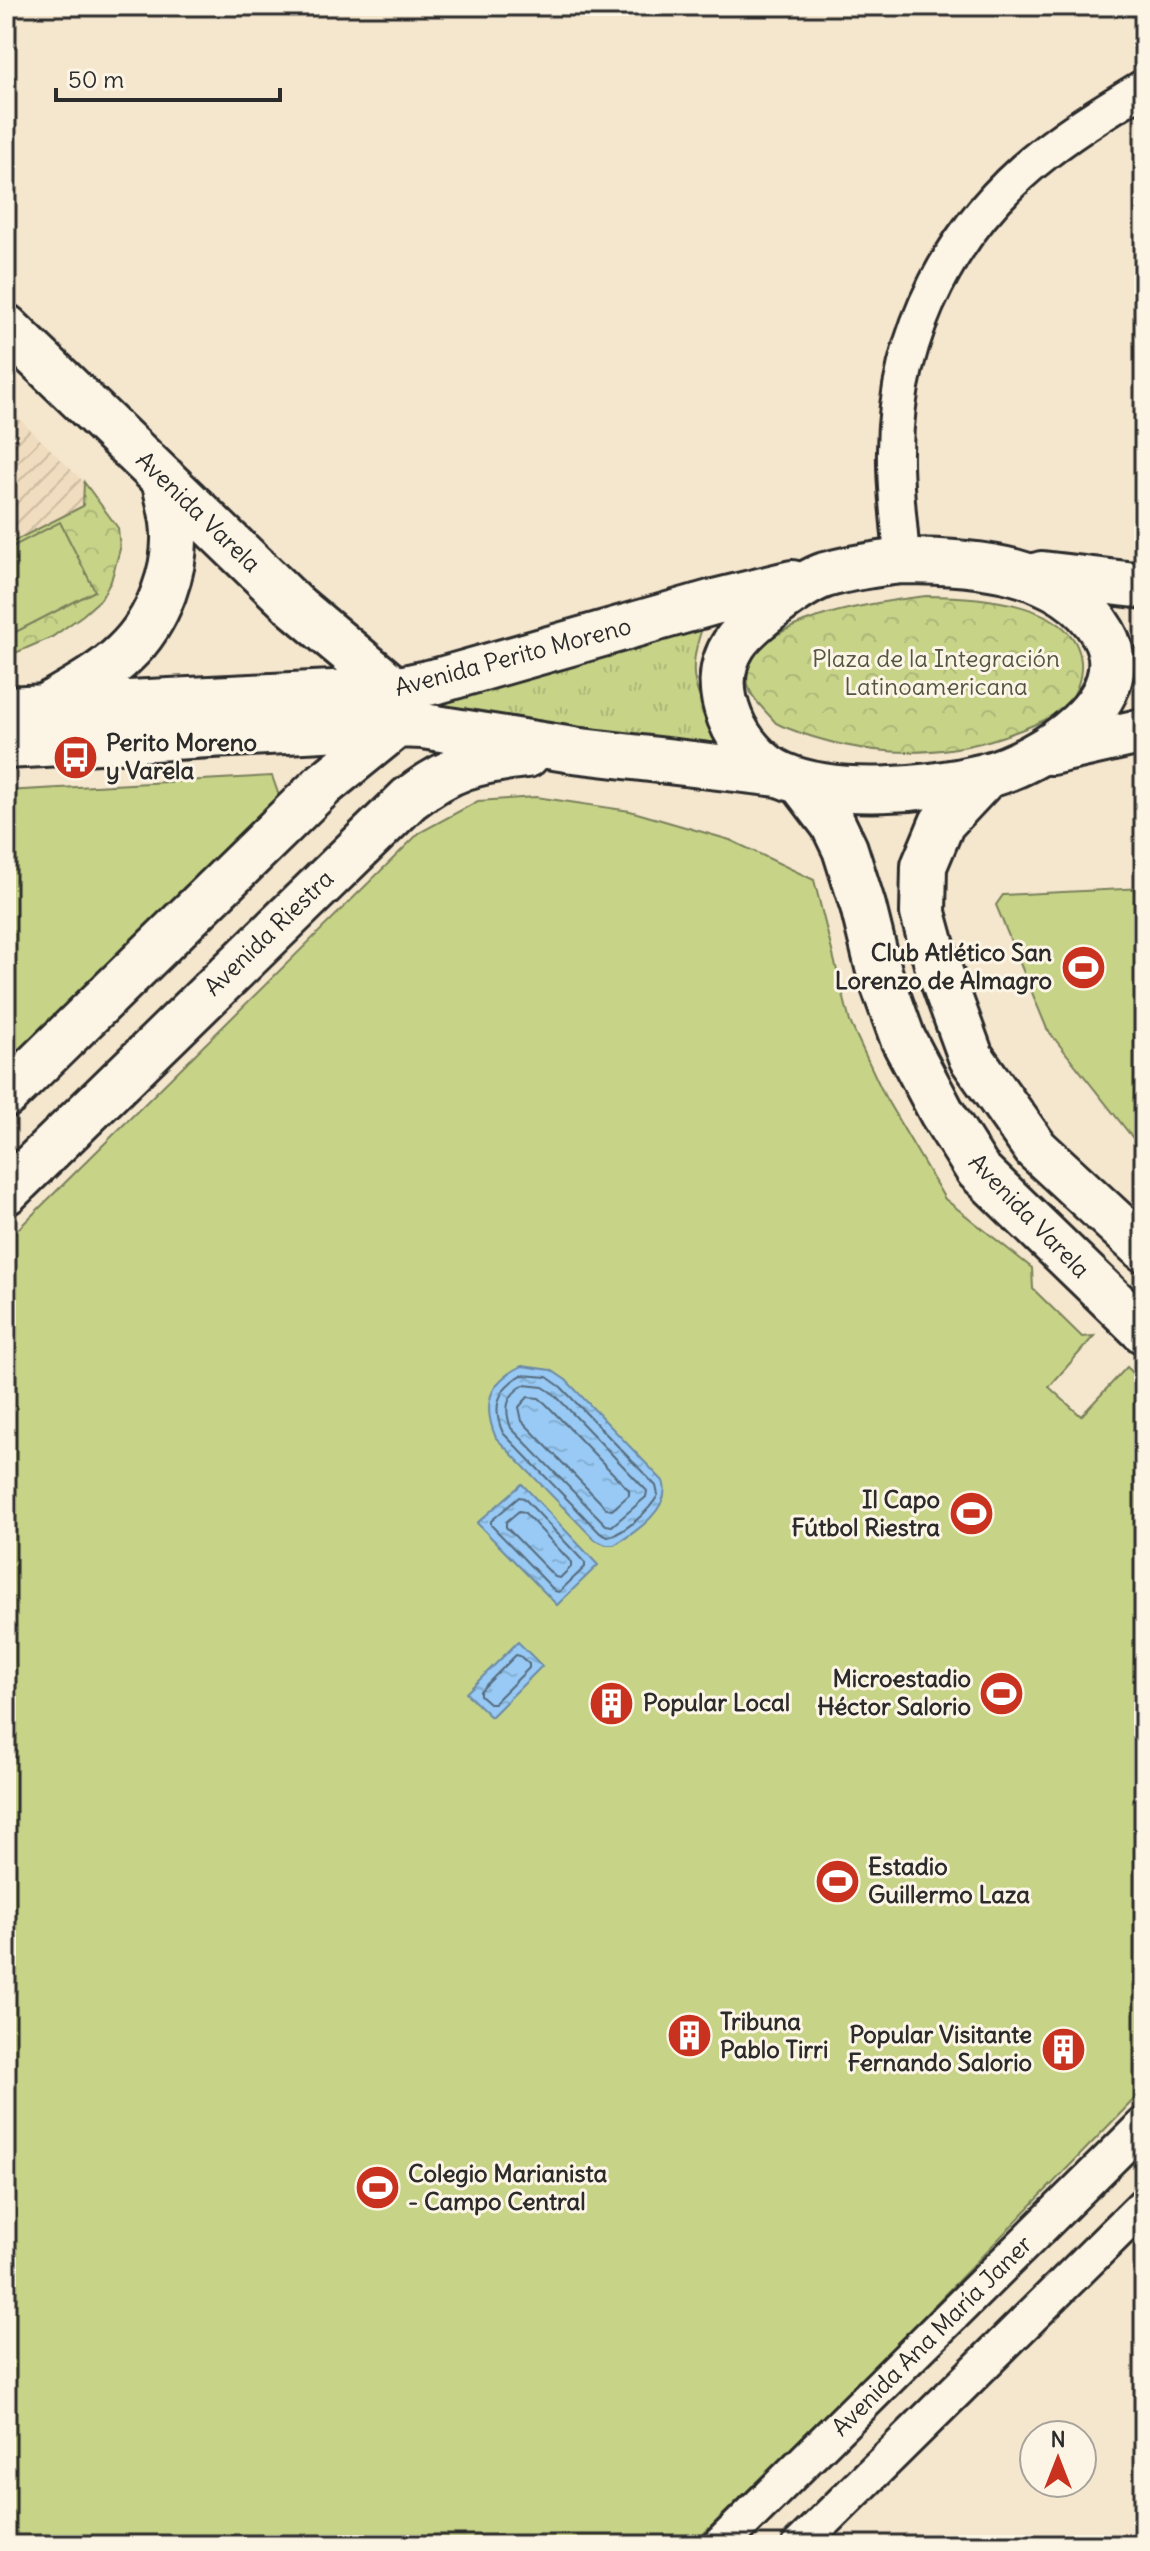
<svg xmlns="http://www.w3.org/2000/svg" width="1150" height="2551" viewBox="0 0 1150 2551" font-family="Delius,sans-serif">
<defs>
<pattern id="industrial-furrows" width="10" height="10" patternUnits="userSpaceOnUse" patternTransform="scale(2)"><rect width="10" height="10" fill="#f0dcbe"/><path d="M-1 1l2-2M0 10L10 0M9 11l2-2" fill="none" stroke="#cebda3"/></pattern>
<pattern id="grass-tufts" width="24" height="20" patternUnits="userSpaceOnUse" patternTransform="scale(2)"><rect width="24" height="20" fill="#c7d488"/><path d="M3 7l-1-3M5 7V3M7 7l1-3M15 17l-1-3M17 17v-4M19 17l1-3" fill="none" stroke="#abb676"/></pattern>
<pattern id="park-crowns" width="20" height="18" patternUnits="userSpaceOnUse" patternTransform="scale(2)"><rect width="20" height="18" fill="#c7d488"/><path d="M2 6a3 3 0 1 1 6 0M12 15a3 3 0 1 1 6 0" fill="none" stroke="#abb676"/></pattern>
<pattern id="water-ripples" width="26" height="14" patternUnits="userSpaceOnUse" patternTransform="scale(2)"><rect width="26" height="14" fill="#98caf5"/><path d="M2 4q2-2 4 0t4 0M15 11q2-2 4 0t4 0" fill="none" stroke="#83aed2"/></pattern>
</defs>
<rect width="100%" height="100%" fill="#f5e6ce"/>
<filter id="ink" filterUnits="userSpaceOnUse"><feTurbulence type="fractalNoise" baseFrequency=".0125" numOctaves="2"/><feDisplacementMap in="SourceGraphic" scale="16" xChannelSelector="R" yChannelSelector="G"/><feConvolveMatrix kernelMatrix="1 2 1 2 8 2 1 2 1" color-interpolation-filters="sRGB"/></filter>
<g filter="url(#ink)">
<path fill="url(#industrial-furrows)" d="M6,406L84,482L83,506L6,545Z"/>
<path fill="url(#grass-tufts)" stroke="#79805a" stroke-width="2" d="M706,618C681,680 698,692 723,747L461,718L435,704L481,681Z"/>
<path fill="url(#park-crowns)" stroke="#79805a" stroke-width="2" d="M84,482L118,528L120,549L111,581L101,599L83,615L52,637L6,657V545L83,506Z
M926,596C972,596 1076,601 1081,662C1082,677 1076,697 1064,707C1048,721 1024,729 1004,736C930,761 854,755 782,726L776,723C767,712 750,698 748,684C736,619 884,601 926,596Z"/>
<path fill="#c7d488" stroke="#79805a" stroke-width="2" d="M60,522L95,591L6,637V550Z
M272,776L283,807L6,1066V791Z
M536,797L630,811L730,840L814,880L850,1022L885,1097L945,1199L1032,1268L1033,1289L1082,1337L1094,1336L1049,1387L1081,1416L1127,1367L1144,1383V2089L888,2353L692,2545H6V1241L419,833L478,801Z
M1144,888V1152L1047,1029L996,905L1003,895Z"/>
<path fill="url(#water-ripples)" stroke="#6c8aa4" stroke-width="2" d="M522,1366L551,1370L566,1380L663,1481C673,1507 635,1533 614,1545H606L595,1540L496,1438C482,1405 488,1382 522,1366Z
M522,1484L598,1565L557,1605L477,1523Z
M518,1642L542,1666L491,1717L466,1693Z"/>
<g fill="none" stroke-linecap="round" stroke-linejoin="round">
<path stroke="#576b7c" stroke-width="2" d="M522,1375L547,1377L561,1387L656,1486L658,1495C650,1510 625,1533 608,1537L600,1533L503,1433C492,1409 497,1387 522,1375Z
M524,1385L543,1387L554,1394L647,1491L646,1497L612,1526L606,1525L511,1428C504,1409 506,1395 524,1385Z
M528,1397L539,1398L546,1404L629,1490V1495L612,1510L607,1509L522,1421L519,1407Z
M519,1497L524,1498L585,1563V1567L559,1592L555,1591L491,1525V1521Z
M519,1511L524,1512L571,1562V1567L560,1578L555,1577L506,1527V1522Z
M516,1655L520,1656L529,1664V1668L494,1703H489L480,1695V1691Z"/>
<defs>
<path id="minor" d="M902,561C900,525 894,488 895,451C896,332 953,224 1047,151C1078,127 1111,107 1144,87
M720,2545L1144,2125
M800,2545L1144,2205"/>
<path id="major" d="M6,327L294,605L395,690
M902,561C971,561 1064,566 1103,633C1142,700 1039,762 985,776C929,790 835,798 782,775C759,765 739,741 730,718C720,693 719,667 734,644C748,623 801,583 825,575C850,568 876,564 902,561Z
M1042,574L1144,586
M48,705C74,690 103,675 125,653C158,622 179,567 173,522C171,507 167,493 164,479
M6,709L395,690L437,681L714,602L792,583
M6,746L397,725L423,726L573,750L778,774
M1051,752L1144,731
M987,775L942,823L924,866L923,913L937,964L971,1057L1036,1149L1144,1249
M801,782L833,824L845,849L863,906L880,975L903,1039L942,1113L978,1170L1144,1331
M6,1095L323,785L397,725
M6,1192L409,799C451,767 475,761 527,755"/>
</defs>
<use href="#minor" stroke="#2b2b2b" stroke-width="40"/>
<use href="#major" stroke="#2b2b2b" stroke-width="50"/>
<use href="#minor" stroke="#fcf5e5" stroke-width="34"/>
<use href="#major" stroke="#fcf5e5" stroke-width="44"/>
</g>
</g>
<defs>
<symbol id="bus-disc" viewBox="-11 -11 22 22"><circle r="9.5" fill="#c8321e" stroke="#fcf5e5"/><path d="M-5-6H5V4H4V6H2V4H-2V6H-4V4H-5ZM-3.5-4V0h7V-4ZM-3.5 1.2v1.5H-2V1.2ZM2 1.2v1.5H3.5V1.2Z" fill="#fff"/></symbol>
<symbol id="stadium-disc" viewBox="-11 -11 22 22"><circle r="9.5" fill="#c8321e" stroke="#fcf5e5"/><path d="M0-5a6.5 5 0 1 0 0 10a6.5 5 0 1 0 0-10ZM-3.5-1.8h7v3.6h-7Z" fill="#fff"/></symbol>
<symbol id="building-disc" viewBox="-11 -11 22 22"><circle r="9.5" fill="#c8321e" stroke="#fcf5e5"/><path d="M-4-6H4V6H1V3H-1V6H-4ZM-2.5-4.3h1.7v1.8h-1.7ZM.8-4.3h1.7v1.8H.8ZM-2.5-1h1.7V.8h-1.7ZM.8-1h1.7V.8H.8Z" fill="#fff"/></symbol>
</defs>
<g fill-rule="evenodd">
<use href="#bus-disc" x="50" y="732" width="51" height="51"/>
<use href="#stadium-disc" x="1058" y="942" width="51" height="51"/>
<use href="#stadium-disc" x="946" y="1488" width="51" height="51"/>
<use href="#stadium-disc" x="976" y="1668" width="51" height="51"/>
<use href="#building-disc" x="586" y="1678" width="51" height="51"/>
<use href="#stadium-disc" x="812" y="1856" width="51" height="51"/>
<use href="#building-disc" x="664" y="2010" width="51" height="51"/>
<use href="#building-disc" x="1038" y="2024" width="51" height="51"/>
<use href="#stadium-disc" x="352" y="2162" width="51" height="51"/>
</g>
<g text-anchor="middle" stroke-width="6" stroke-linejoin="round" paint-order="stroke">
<g font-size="24" fill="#2b2b2b" stroke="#fcf5e5">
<text transform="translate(198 512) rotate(44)" y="8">Avenida Varela</text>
<text transform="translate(513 657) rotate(-15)" y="8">Avenida Perito Moreno</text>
<text transform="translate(269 933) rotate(-44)" y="8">Avenida Riestra</text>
<text transform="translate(1029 1216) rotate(46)" y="8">Avenida Varela</text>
<text transform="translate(932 2336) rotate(-45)" y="8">Avenida Ana María Janer</text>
</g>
<g font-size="24" fill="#525542" stroke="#fcf5e5">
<text x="936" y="667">Plaza de la Integración<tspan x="936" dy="28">Latinoamericana</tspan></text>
</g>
<g font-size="24" font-weight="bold" fill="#2b2b2b" stroke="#fcf5e5" text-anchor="start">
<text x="106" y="751">Perito Moreno<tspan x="106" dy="28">y Varela</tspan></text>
<text x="1052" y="961" text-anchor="end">Club Atlético San<tspan x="1052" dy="28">Lorenzo de Almagro</tspan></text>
<text x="940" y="1508" text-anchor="end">Il Capo<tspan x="940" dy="28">Fútbol Riestra</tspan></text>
<text x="971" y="1687" text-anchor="end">Microestadio<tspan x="971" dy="28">Héctor Salorio</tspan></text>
<text x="643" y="1711">Popular Local</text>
<text x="868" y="1875">Estadio<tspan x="868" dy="28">Guillermo Laza</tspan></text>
<text x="720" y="2030">Tribuna<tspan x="720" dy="28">Pablo Tirri</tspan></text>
<text x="1032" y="2043" text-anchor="end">Popular Visitante<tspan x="1032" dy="28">Fernando Salorio</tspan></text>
<text x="408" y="2182">Colegio Marianista<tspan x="408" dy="28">- Campo Central</tspan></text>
</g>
</g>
<rect width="1150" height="2551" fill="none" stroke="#fcf5e5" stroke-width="32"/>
<rect x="16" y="16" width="1118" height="2519" fill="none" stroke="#2b2b2b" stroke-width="3" filter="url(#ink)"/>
<g transform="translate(1058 2459)"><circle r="38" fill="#fcf5e5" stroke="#a8a49b" stroke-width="2"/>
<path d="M0-6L14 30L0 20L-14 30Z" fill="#c8321e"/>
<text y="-12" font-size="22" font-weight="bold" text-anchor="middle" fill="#2b2b2b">N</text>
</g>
<path d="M56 88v12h224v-12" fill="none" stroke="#2b2b2b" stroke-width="4"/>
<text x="68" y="88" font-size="24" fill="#2b2b2b" stroke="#fcf5e5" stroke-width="6" paint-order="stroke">50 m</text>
</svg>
